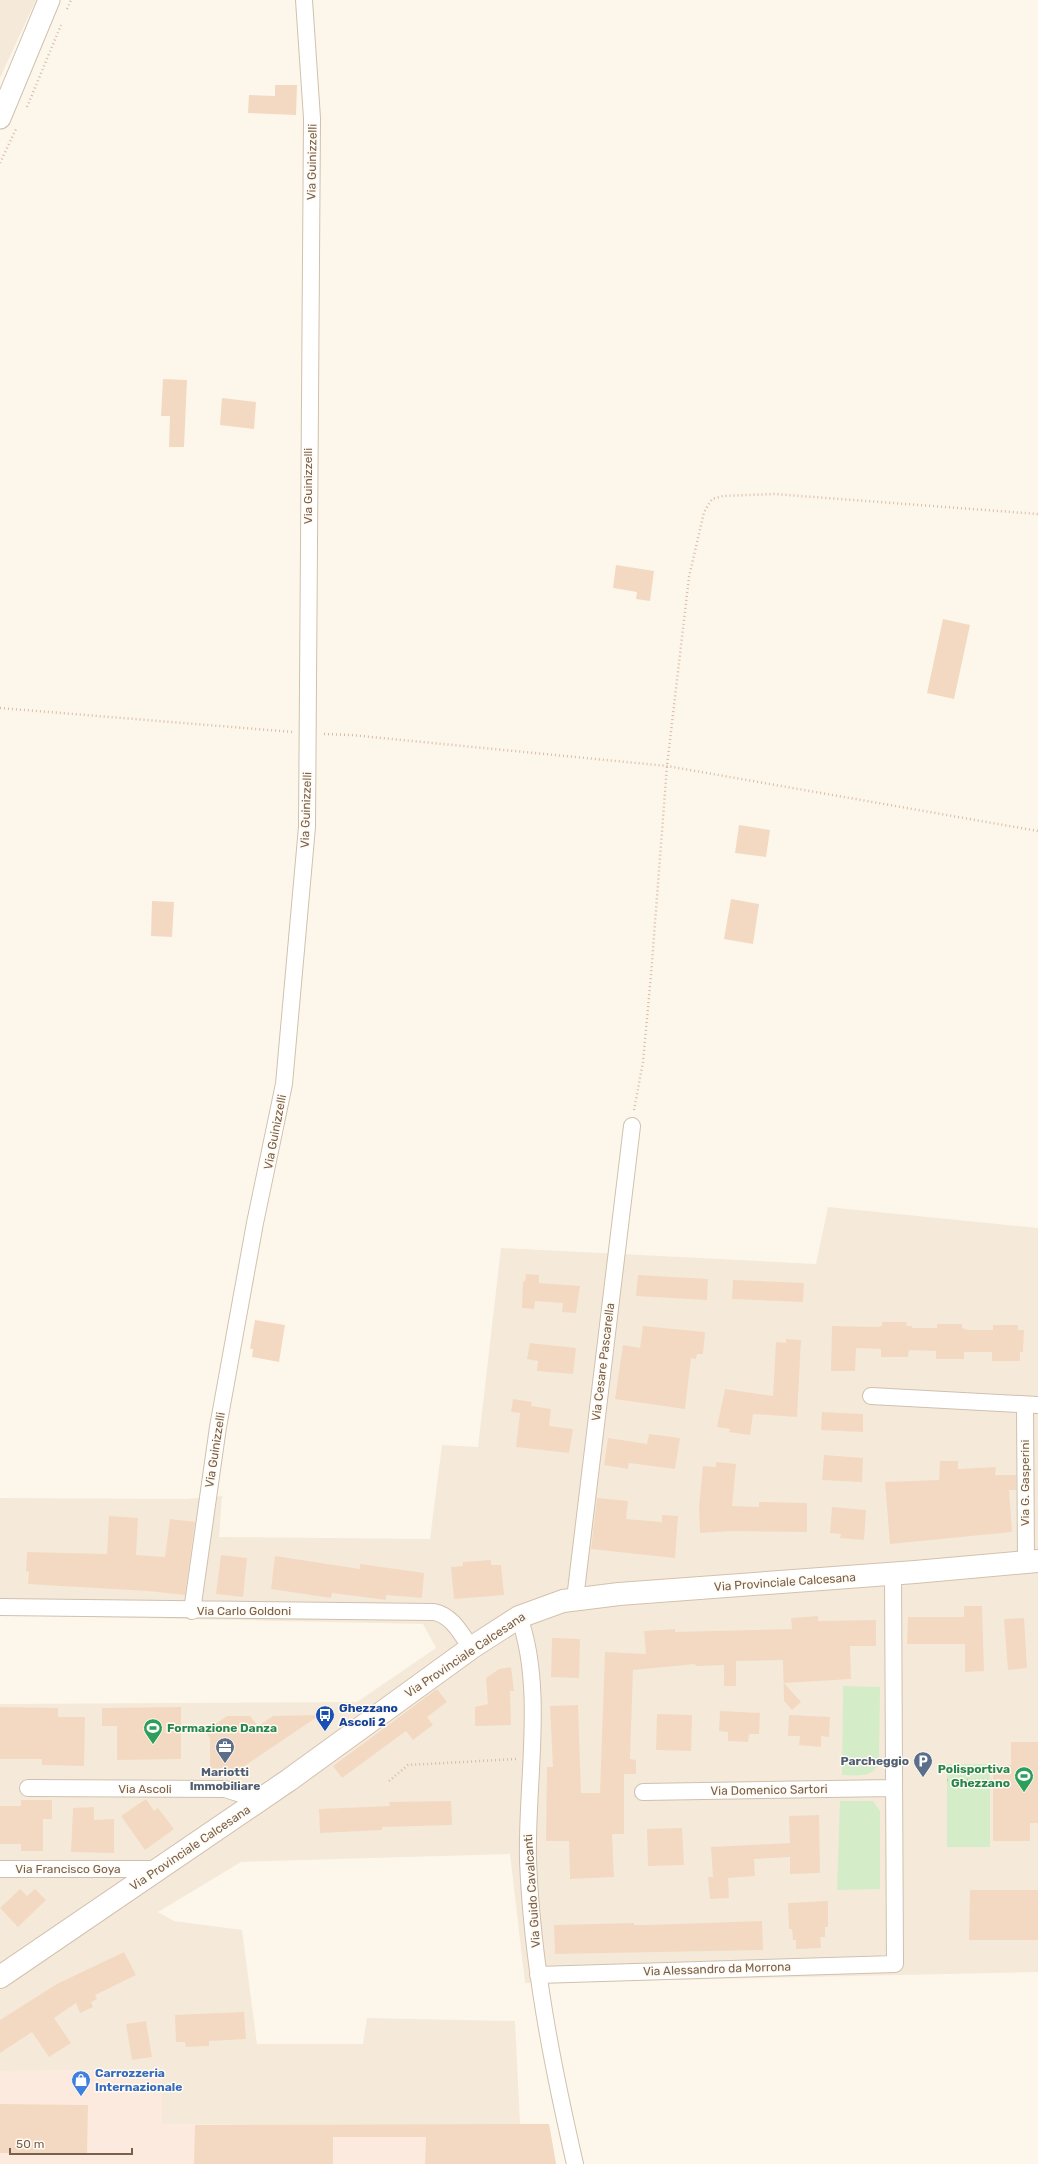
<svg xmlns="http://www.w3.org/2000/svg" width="1038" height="2164" viewBox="0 0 1038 2164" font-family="Rubik,sans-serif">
<rect width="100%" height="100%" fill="#fdf7eb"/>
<path fill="#f5ead9" d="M0,0H36L0,78Z
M828,1207L1038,1228V1972L525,1983L510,1854L241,1862L158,1912L174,1921L242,1930L257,2044H363L367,2018L515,2021L520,2124H162V2070L0,2071V1704L357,1702L436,1648L423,1624L0,1615V1498L186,1499L222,1496L219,1537L430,1539L442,1445L478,1447L501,1248L816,1264Z"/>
<path fill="#fdeadf" d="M162,2070V2124H549L556,2164H0V2071Z"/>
<path fill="#d4ecc8" d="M843,1686L880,1687L879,1762C873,1779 857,1775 842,1775Z
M947,1764H990V1847H947Z
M840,1801H873L880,1811V1889L837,1890Z"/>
<path fill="#f3d9c2" d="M275,85H297L296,115L248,113L249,95L275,96Z
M163,379L187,380L184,447H169L170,416H161Z
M222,398L256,402L254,429L220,425Z
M616,565L654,571L650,601L636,599L637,592L613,588Z
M943,619L970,625L954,699L927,693Z
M739,825L770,830L766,857L735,853Z
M731,899L759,904L753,944L724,939Z
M152,901L174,902L172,937L151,936Z
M526,1274L539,1275V1283L580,1286L576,1313L562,1312L563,1303L535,1301L534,1309L522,1308L523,1281L525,1282Z
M638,1275L708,1279L707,1300L636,1296Z
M733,1280L804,1283L803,1302L732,1299Z
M255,1320L285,1325L279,1362L252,1357L253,1349H250Z
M882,1322H907L906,1326H912V1328H937V1324H962V1328L968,1330H993V1325H1018V1330H1024L1023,1352H1020V1361H992V1352H964V1359H936V1351L909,1350L908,1357H881V1349L856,1348L855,1371H831L832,1326L877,1327L882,1326Z
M643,1326L705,1332L703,1354H697L696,1359L691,1358L685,1409L615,1399L623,1345L640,1348Z
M786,1339L801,1340L797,1417L753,1414L750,1435L729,1432L730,1429L717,1427L725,1389L773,1396L776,1342L786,1343Z
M530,1343L576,1348L573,1374L537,1371L538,1361L527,1359Z
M513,1399L532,1402L531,1406L551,1409L549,1426L573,1429L569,1453L516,1447L520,1413L511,1412Z
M822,1412L863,1414V1432L821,1430Z
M649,1434L680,1438L675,1469L629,1463L628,1469L604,1465L608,1438L647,1444Z
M824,1455L863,1458L862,1482L822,1480Z
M940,1461H958V1469L996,1467L995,1475H1016V1490H1009L1012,1532L890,1544L885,1482L939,1480Z
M716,1462L736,1464L732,1506L759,1507V1502L807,1503V1532L732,1531L700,1533L699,1507L703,1466L716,1467Z
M597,1498L628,1501L626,1519L662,1522V1515L678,1516L675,1558L591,1549Z
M832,1507L866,1510L864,1540L840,1538L841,1534L830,1533Z
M109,1516L138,1518L136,1555L165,1557L170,1519L195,1522L185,1595L148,1591L28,1584L29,1571L26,1572L27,1552L107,1554Z
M221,1555L247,1558L243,1597L216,1594Z
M275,1556L360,1569V1564L424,1573L422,1598L386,1595V1600L332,1593L331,1598L271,1589Z
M491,1560V1565H501L504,1595L454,1599L451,1567L463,1566V1562Z
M964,1606H982L984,1671L965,1672V1644H907L908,1617H964Z
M818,1616V1621L876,1620V1646H850L851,1679L784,1683L801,1702L792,1710L784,1701L783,1660L736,1661V1686H724V1665L696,1666L695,1664L633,1670L630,1759L636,1760V1774H624V1834H612L614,1877L570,1879L569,1841H546L547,1767H553L550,1706L578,1705L581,1793H600L605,1652L646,1654L644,1631L675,1629V1632L792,1629L791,1618Z
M1024,1618L1027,1668L1008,1670L1004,1619Z
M552,1638L580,1639L579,1678L551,1677Z
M511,1667L514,1691H510L511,1725L475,1726V1707L488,1704L486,1678L499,1669Z
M437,1689L447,1702L427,1717L433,1725L413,1740L406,1731L342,1778L333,1766Z
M0,1707L58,1708V1717H85L84,1766L42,1765V1759H0Z
M181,1707V1759L117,1760V1726H102V1708Z
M720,1711L760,1713L759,1734H749L748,1742L728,1741V1732L719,1731Z
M657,1714L692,1715L691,1751L656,1750Z
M320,1715L234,1773L232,1771H210V1738L205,1731L227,1716H250L258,1726L273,1716Z
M789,1715L830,1717L829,1737L821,1736V1747L799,1745L800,1736H788Z
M1011,1742H1038V1823H1030V1841H993V1765H1011Z
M146,1799L154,1811L158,1808L174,1829L145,1850L121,1816Z
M21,1800H52V1819H43V1851H21V1844H0V1806H21Z
M451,1801L452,1825L382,1827V1830L320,1833L319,1809L390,1806L389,1802Z
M94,1807V1820L114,1819V1853L71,1852L73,1808Z
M819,1815L820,1873L790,1874V1857L754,1859L755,1876L728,1878L729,1898L710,1899L708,1877H713L711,1847L790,1843L789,1816Z
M682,1828L684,1865L648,1866L647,1829Z
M20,1889L27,1896L35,1889L46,1900L18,1927L0,1908Z
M970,1890H1038V1940H969Z
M828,1901V1927H825V1937H820L821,1948L796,1949V1940H793L792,1929H789L788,1903Z
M762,1921L763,1950L555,1954L554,1925L634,1923V1925H646Z
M124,1952L136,1975L95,1995L97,1999L91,2002L93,2007L80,2013L76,2003L54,2018L71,2043L49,2057L32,2032L0,2053V2020L57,1984Z
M244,2012L246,2039L209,2041V2046L186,2047L185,2042H176L175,2015Z
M146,2021L152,2057L132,2060L126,2024Z
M0,2104L88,2105L87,2154L0,2153Z
M549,2124L556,2164H425L426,2137H333V2164H194L195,2125Z"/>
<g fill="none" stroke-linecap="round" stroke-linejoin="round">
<defs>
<path id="minor" d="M871,1396L1038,1405
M1025,1405L1026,1562
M575,1599L632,1126
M0,1607L434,1612C453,1616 461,1634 471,1648
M192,1611L218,1427L255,1223L284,1084L307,827L312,118L304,0
M519,1617C545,1688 526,1784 528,1860C532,1963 552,2064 575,2164
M28,1788L225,1789L260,1800
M643,1792L894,1788
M0,1869H159
M538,1975L895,1964L893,1574"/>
<path id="tertiary" d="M0,118L49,0"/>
<path id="secondary" d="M0,1977L289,1780L471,1648L519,1617L563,1601L619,1594L915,1572L1038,1561"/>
</defs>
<use href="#minor" stroke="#d0c0af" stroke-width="18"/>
<use href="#tertiary" stroke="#d0c0af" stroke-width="23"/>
<use href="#secondary" stroke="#d3c1ad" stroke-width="24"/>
<path stroke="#d8bca4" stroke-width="2.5" stroke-dasharray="1 3" stroke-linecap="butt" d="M67,9L71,0
M27,107L61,25
M0,163L16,129
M0,708L293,732
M324,734L351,735L667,766L1038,831
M634,1110L643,1062L651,975L667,766L689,577L704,512L712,499L723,496L774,494L1038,514
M947,1780H993
M389,1781L408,1765L517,1759"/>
<use href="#minor" stroke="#fff" stroke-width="16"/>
<use href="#tertiary" stroke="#fff" stroke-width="21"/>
<use href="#secondary" stroke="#fff" stroke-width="22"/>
</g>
<defs>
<symbol id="bus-pin" viewBox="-11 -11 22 30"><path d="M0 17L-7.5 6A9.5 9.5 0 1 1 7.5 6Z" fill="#1a4fb4" stroke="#fffbf2"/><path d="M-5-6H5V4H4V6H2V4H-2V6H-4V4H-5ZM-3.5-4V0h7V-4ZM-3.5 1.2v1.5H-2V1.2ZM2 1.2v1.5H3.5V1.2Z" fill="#fff"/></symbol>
<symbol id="stadium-pin" viewBox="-11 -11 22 30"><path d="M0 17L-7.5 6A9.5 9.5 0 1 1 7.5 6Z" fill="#2e9e5b" stroke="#fffbf2"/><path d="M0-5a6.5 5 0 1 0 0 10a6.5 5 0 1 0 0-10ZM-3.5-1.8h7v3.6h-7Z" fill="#fff"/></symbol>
<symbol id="office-pin" viewBox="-11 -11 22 30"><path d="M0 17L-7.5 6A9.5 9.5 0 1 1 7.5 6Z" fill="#5c6f8a" stroke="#fffbf2"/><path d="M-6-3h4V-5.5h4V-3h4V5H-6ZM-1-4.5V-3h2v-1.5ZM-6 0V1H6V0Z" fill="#fff"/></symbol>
<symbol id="parking-pin" viewBox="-11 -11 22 30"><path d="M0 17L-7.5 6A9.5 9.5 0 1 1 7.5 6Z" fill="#5c6f8a" stroke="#fffbf2"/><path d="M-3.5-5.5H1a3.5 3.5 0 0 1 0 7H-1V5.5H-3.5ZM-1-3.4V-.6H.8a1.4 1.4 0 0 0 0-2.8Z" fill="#fff"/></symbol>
<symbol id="shop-pin" viewBox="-11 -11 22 30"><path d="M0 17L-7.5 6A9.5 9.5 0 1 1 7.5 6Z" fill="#3f7fe0" stroke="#fffbf2"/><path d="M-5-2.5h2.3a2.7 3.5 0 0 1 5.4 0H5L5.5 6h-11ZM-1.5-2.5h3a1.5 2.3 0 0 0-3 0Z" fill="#fff"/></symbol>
</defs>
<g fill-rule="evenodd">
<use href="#bus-pin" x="314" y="1704" width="22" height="30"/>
<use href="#stadium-pin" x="142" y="1717" width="22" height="30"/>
<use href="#office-pin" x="214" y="1736" width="22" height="30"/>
<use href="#parking-pin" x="912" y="1750" width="22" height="30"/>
<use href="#stadium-pin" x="1013" y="1765" width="22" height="30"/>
<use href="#shop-pin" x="70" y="2069" width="22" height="30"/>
</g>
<g text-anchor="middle" stroke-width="3" stroke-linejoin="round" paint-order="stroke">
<g font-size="12" fill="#79604d" stroke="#fffbf2">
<text transform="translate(312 162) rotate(-89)" y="4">Via Guinizzelli</text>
<text transform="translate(308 486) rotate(-90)" y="4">Via Guinizzelli</text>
<text transform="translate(306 810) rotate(-88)" y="4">Via Guinizzelli</text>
<text transform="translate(275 1132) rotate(-79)" y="4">Via Guinizzelli</text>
<text transform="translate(603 1362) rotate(-83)" y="4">Via Cesare Pascarella</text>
<text transform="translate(215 1450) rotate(-81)" y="4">Via Guinizzelli</text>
<text transform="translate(1025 1483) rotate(-90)" y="4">Via G. Gasperini</text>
<text transform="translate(785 1582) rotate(-4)" y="4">Via Provinciale Calcesana</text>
<text x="244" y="1615">Via Carlo Goldoni</text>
<text transform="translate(465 1655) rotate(-34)" y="4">Via Provinciale Calcesana</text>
<text x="145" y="1793">Via Ascoli</text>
<text transform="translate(769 1790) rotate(-1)" y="4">Via Domenico Sartori</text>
<text transform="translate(190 1848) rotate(-34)" y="4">Via Provinciale Calcesana</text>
<text x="68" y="1873">Via Francisco Goya</text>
<text transform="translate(532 1891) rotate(-94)" y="4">Via Guido Cavalcanti</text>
<text transform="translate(717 1969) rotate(-2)" y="4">Via Alessandro da Morrona</text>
</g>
<g font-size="12" font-weight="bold" fill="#164399" stroke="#fffbf2" text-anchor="start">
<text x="339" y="1712">Ghezzano<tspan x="339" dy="14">Ascoli 2</tspan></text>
</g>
<g font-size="12" font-weight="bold" fill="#27864d" stroke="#fffbf2" text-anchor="start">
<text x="167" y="1732">Formazione Danza</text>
<text x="1010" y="1773" text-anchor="end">Polisportiva<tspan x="1010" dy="14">Ghezzano</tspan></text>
</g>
<g font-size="12" font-weight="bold" fill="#4e5e75" stroke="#fffbf2" text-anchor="end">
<text x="909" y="1765">Parcheggio</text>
<text x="225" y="1776" text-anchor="middle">Mariotti<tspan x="225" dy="14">Immobiliare</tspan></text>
</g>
<g font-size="12" font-weight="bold" fill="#366cbe" stroke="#fffbf2" text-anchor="start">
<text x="95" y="2077">Carrozzeria<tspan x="95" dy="14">Internazionale</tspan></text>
</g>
</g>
<path d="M10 2148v6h122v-6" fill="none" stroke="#79604d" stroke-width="2"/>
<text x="16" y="2148" font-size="12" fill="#79604d" stroke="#fffbf2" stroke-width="3" paint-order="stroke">50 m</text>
</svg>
